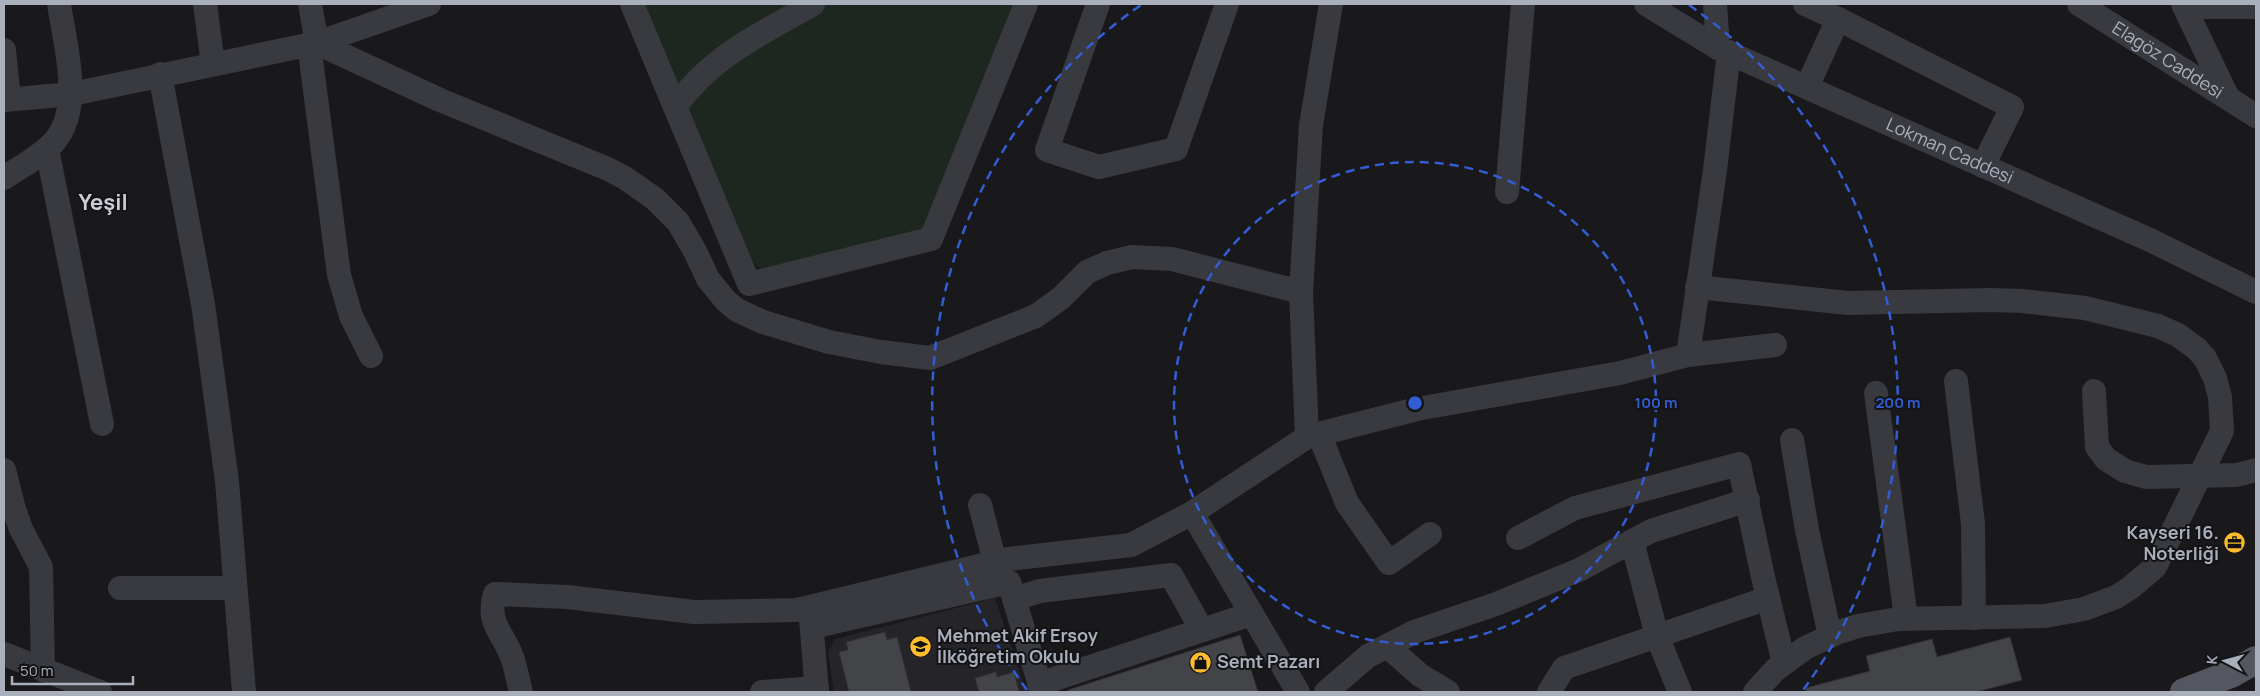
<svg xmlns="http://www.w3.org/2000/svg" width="2260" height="696" viewBox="0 0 2260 696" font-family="Manrope,sans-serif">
<rect width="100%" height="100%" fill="#19191b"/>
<path fill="#252428" d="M995,598L1026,692H834L828,652L835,639Z"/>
<path fill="#1e271f" d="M638,4H1017L925,230L761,269L751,261Z"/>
<path fill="#434448" stroke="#333237" d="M885,632L887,640L897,637L911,692H849L839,652L848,650L846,642Z
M1240,635L1258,692H1069L1068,690Z
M2010,637L2022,680L1976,692H1806V688L1870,671L1866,656L1932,639L1937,657Z
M996,672L997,677L1014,672L1019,692H979L975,678Z"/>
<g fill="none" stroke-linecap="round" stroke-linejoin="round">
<g stroke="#393a40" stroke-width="24">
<path d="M205,4L213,64"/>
<path d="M310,4L317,43L440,100L608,169L625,178L655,199L678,222L695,251L708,279L726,301L737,310L763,322L829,342L881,352L930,358L1036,316L1061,298L1087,272L1107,263L1132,257L1172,259L1301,292"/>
<path d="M632,4L749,284L931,239L1026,4"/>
<path d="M1098,4L1047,150L1099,167L1176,149L1227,4"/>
<path id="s1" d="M1646,4L1718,48L2150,240L2256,292"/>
<path d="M1715,4L1718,48"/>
<path d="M1805,4L1838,19"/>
<path id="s2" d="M2079,4L2256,116"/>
<path d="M2183,4L2228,98"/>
<path d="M2185,7H2256"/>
<path d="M309,44L339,275L351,316L371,356"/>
<path d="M4,50L9,99"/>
<path d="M160,74L203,304L227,481L244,692"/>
<path d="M1807,87L1838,19L2012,107L1983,166"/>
<path d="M4,100L72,94L317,43L429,4"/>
<path d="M675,107C711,56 761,34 813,4"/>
<path d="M47,149L102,424"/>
<path d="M4,178C20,167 40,157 54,142C84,108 65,45 59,4"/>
<path d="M1507,192L1523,4"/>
<path d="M1697,287L1848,303L1991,300L2022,301L2085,308L2158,326L2178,335L2197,349L2205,358L2215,378L2220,397L2222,431L2155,567L2130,588L2116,597L2084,609L2045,616L1898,619L1858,626L1839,632L1805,648L1775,670L1755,692"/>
<path d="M1688,355L1775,345"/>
<path d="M1956,381L1973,524L1974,618"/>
<path d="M2094,391L2097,447L2106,459L2125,471L2146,477L2237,475L2256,470"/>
<path d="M1876,393L1906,618"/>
<path d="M1319,434L1347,503L1389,563L1430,534"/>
<path d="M1307,437L1301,292L1311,125L1331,4"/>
<path d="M1792,440L1807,530L1830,636"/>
<path d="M4,470L14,509L21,529L41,567L43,670"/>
<path d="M980,505L995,562"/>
<path d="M1192,513L1298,692"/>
<path d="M1518,538L1575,508L1739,464L1763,577L1784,663"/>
<path d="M1632,541L1657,636L1680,692"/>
<path d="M120,588H235"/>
<path d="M1014,599L1040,591L1171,575L1202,630"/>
<path d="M812,627L1009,582L1042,692"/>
<path d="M1387,646L1420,675L1448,692"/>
<path d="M4,654L100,692"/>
<path d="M1039,684L1251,614"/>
<path d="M521,692C518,681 516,668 512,657C503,632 486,624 495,594L567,597L694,612L796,610L810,607"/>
<path d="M762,692L817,688"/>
<path d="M817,692L810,607L1008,559L1131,545L1192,513L1307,437L1417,409L1620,373L1688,355L1715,170L1729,52"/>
<path d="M1326,692L1368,656L1414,632L1496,604L1579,570L1651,531L1748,500"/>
<path d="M1549,692L1564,668L1768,598"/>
</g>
<path stroke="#555760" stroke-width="28" d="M2184,692L2231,674L2256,660"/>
</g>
<g fill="none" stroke="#325dd4" stroke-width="2.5" stroke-dasharray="9 6">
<circle cx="1415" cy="403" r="241"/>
<path d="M1027 690A483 483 0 0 1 1141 5M1689 5A483 483 0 0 1 1803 690"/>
</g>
<defs>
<symbol id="office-disc" viewBox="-11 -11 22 22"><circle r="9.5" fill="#ffbd2d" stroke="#141416"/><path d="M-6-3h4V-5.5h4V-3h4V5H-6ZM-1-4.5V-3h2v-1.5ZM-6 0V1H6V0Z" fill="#111"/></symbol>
<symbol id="school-disc" viewBox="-11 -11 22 22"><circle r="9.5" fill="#ffbd2d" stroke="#141416"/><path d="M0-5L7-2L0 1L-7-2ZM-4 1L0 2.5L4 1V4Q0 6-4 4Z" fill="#111"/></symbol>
<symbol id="shop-disc" viewBox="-11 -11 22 22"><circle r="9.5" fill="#ffbd2d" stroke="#141416"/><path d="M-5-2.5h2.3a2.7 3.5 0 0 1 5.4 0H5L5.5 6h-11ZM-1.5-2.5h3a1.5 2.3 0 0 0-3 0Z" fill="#111"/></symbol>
</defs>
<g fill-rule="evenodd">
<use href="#office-disc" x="2222" y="530" width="25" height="25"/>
<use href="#school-disc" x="908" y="634" width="25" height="25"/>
<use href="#shop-disc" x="1188" y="650" width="25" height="25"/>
</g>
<g text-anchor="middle" stroke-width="4" stroke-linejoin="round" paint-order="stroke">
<g font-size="18" fill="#aaafbc" stroke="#141416">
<text dy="6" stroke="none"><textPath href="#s2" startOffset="105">Elagöz Caddesi</textPath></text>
<text dy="6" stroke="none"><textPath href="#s1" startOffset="338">Lokman Caddesi</textPath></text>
</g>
<g font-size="18" font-weight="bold" fill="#aaafbc" stroke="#141416" text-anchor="start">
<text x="2219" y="539" text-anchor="end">Kayseri 16.<tspan x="2219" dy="21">Noterliği</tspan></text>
<text x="937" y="642">Mehmet Akif Ersoy<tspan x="937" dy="21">İlköğretim Okulu</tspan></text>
<text x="1217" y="668">Semt Pazarı</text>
</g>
<g font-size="22" font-weight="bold" fill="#cbced7" stroke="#141416">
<text x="103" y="210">Yeşil</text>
</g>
</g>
<circle cx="1415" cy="403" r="8" fill="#325dd4" stroke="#141416" stroke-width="2.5"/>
<g font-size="15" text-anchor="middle" font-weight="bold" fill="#325dd4" stroke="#141416" stroke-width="4" stroke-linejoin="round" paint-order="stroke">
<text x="1656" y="408">100 m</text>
<text x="1898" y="408">200 m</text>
</g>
<rect width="2260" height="696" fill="none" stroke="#aaafbc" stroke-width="10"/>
<g transform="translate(2225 661) rotate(276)" stroke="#141416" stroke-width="4" paint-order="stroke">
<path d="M0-4L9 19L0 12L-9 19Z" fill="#aaafbc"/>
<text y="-8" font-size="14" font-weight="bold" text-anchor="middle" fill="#aaafbc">K</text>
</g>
<path d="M12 676v8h121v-8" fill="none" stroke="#aaafbc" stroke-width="2.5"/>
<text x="20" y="676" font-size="15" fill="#aaafbc" stroke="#141416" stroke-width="4" paint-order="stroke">50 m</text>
</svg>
